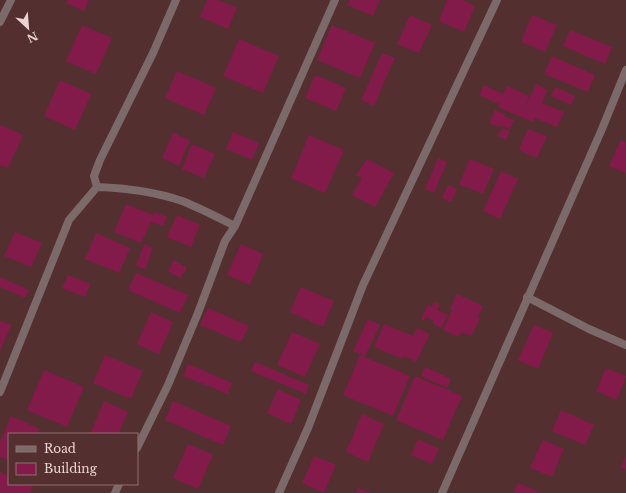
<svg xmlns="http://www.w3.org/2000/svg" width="626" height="493" viewBox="0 0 626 493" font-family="'Libre Baskerville',serif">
<rect width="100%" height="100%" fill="#532f30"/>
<path fill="#831b4a" d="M68,0H89L84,11L66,3Z
M207,0H218L237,8L228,29L200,17Z
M350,0H380L373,16L347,5Z
M447,0H462L475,6L464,32L439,21Z
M410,15L432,25L419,53L397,44Z
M532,15L557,25L545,52L521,42Z
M82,25L112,38L96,74L66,61Z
M332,25L375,43L360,78L317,60Z
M570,30L612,47L605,64L563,46Z
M239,39L279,56L263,93L223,76Z
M382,53L395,58L374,106L361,100Z
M552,56L595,75L588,92L544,74Z
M177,71L216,88L204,115L165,98Z
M315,75L346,88L336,111L305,98Z
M60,80L91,94L75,130L44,116Z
M536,84L548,90L542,103L564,112L557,127L535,118L533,122L498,107L499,104L479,95L484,85L503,94L507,86L529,96L525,108Z
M555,87L575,96L571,105L551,96Z
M495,110L505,114L504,116L514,120L510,129L500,125L499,127L489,123Z
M0,125L23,135L8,168L0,165Z
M502,128L510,131L506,140L498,136Z
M528,129L547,136L537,158L519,150Z
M233,132L259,143L252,160L226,149Z
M173,133L190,140L179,166L162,158Z
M309,135L344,150L325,193L291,178Z
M621,140L626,142V173L609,166Z
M192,144L215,154L204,178L182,169Z
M438,158L447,162L434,193L425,189Z
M367,159L394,173L375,207L352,195L362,178L356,175Z
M470,159L494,169L483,194L459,184Z
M501,171L518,179L500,219L483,211Z
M448,185L457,189L451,202L442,198Z
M126,204L153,215L154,212L167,217L163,226L151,222L141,243L114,232Z
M177,215L200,225L191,247L167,237Z
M15,232L42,243L31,267L4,256Z
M96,233L130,248L119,273L85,259Z
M144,244L153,248L145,269L136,266Z
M241,244L263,254L250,285L227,275Z
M174,260L187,268L180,278L168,271Z
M136,273L188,295L180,313L128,290Z
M68,275L90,284L85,297L62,288Z
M0,277L29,290L25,298L0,287Z
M301,287L334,301L323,327L290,312Z
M457,294L483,306L478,317L480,318L471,336L462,332L459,337L443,330L452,310L450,309Z
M434,302L440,305L437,310L448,315L441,328L433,324L434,321L426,317L424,320L421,319L428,305L431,307Z
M208,308L249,326L241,342L200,325Z
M151,312L173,322L159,354L137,344Z
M368,319L380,325L365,356L353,351Z
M0,321L11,325L0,351Z
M384,324L413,336L408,347L417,328L430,334L416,362L404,356L403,359L374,347Z
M534,325L553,333L538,369L518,360Z
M292,332L320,344L305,377L277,365Z
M105,355L143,371L131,399L93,383Z
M360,355L410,376L393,416L343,395Z
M255,362L309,385L306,394L251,371Z
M188,364L232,383L228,394L183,376Z
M425,367L451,379L447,388L421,376Z
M606,368L626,376L617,400L596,391Z
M44,370L84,387L67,427L27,410Z
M415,376L462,396L443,440L396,420Z
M278,389L301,400L291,424L267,413Z
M104,401L128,412L118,434H90Z
M173,401L231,426L223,445L165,420Z
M561,410L594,425L585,445L552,431Z
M362,414L384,424L368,462L346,452Z
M11,416L40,429L38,434H9V460L0,457V442Z
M418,439L439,449L432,464L411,455Z
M543,440L564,449L552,477L530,468Z
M188,444L213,455L198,489L173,478Z
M314,456L336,465L324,493L302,483Z
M626,456V469L621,467Z
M0,472L9,476V484H28L33,486L30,493H0Z
M518,483L541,493H513Z
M358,488L371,493H356Z"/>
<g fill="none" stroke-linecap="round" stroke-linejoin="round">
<path stroke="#7c6969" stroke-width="8" d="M0,22L11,0
M97,187C124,188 156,192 182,201C200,208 217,217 235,226
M527,297L589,329L626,345
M0,392L69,220L97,187L94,176L100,160L153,53L176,0
M137,448L168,385L198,313L225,241L235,226L335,0
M115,493L119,484
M279,493L308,428L363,285L497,0
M442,493L602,129L626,70"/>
</g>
<rect x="8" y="433" width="130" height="52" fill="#532f30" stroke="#907171"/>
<rect x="16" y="446" width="20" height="6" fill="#7c6969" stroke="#907171"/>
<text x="44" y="453" font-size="12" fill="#ebd3d3">Road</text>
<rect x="16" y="463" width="20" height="12" fill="#831b4a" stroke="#907171"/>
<text x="44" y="473" font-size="12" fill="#ebd3d3">Building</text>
<g transform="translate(28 28) rotate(154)" stroke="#532f30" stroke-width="3" paint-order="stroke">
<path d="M0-3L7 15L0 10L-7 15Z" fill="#ebd3d3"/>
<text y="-6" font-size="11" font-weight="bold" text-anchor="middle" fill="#ebd3d3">N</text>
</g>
</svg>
